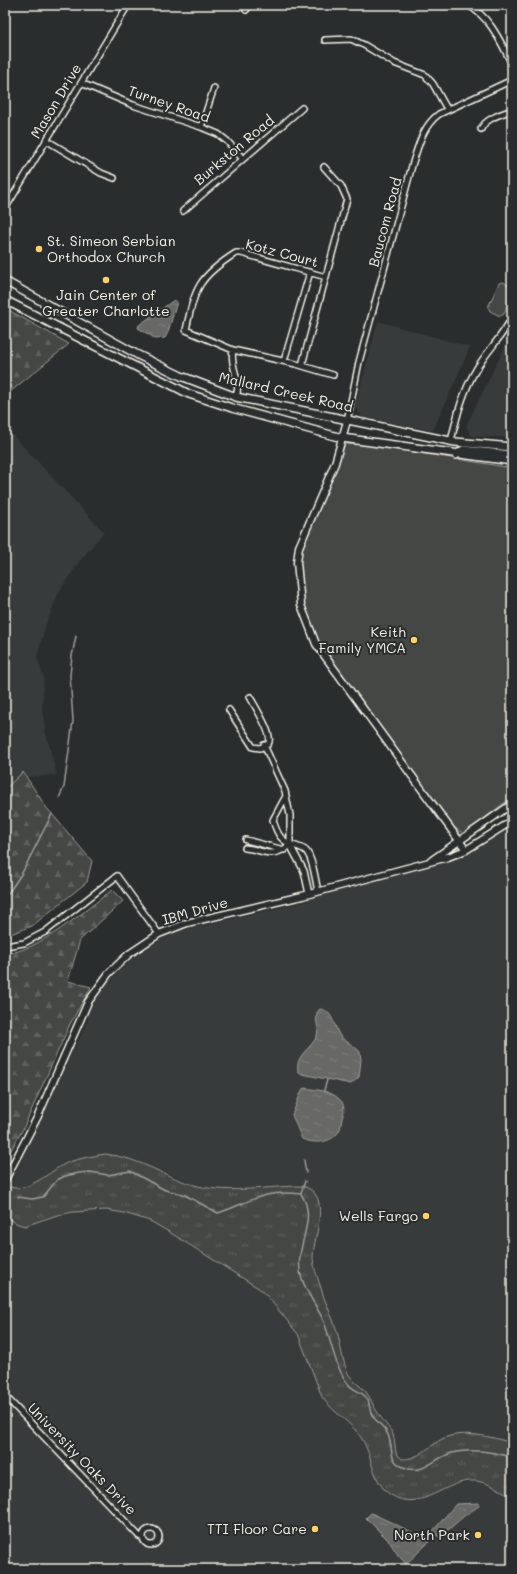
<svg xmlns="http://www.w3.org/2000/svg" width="517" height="1574" viewBox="0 0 517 1574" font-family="Mali,sans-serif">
<defs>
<pattern id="grass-tufts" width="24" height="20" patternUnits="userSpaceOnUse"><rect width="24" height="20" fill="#444645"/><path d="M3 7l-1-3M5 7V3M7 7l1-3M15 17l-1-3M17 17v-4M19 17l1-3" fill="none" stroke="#606160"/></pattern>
<pattern id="forest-firs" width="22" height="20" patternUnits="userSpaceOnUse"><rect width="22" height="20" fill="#444645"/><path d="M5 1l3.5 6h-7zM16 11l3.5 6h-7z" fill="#606160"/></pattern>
<pattern id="water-ripples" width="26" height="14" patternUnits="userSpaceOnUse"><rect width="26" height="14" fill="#676866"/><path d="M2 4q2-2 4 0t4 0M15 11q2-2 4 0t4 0" fill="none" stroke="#7d7e7c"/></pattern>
</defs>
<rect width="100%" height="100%" fill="#2a2d2e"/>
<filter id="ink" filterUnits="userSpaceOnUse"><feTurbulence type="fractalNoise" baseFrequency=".025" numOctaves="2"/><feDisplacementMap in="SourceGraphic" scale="8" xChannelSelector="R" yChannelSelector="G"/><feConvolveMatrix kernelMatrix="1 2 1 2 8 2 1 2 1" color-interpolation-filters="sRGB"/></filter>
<g filter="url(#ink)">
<path fill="#373a3a" d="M378,321L470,347L433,431L362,417L355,407Z
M512,332V438L471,436L466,426Z
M5,427L104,532L79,562L59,592L46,624L37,657L44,678L42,708L45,730L57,775L27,777L5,798Z
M512,825V1443L472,1435L456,1436L444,1438L415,1457L402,1459L396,1453L391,1428L378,1413L366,1393L353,1381L343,1360L336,1330L323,1295L313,1258L319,1208L288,1186L222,1190L197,1185L119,1155L105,1154L70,1162L50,1172L28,1187L15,1189L9,1187L69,1052L76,1046L88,1019L86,1014L108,982L135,956L157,941L182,930L295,904L335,891L411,872L447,860L489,840Z
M106,1210L124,1213L150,1221L263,1291L298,1334L322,1397L328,1405L353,1427L362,1439L380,1482L392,1495L421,1500L455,1485L477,1481L512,1496V1569H5V1217L18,1224L25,1226L54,1216L73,1212Z"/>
<path fill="url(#grass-tufts)" stroke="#9c9c96" d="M105,1154C139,1157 166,1178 198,1186C232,1194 267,1186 302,1186C333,1193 314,1235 313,1256C313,1265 317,1276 320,1285C324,1301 332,1315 337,1331C341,1346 342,1361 349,1375C353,1382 361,1386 366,1392C371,1398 373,1407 378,1413C392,1434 393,1426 396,1453L402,1459C418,1460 429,1446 442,1439C462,1429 492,1437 512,1443V1496C501,1491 488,1482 475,1481C445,1479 422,1514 391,1495C372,1483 373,1457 362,1439C352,1422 333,1413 322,1397L298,1334L263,1291L169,1232L150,1221L124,1213L106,1210L73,1212L54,1216L25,1226L18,1224L5,1217V1194L9,1187C31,1193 49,1170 69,1162C80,1158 94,1156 105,1154Z"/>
<path fill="url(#forest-firs)" stroke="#9c9c96" d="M5,308L69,344L5,396Z
M23,772L46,807L92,861L87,882L32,926L5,936V789Z
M112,890L123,901L80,940L68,981L91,987L70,1024L23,1129L5,1161V953C35,954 88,908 112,890Z"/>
<path fill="#444645" stroke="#9c9c96" d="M503,282L512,287V293L504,314L500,316L490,311L488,307L499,283Z
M345,444L377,446L512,468V797L464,834L452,826L319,644L303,603L300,564L303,545Z"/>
<path fill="url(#water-ripples)" stroke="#9f9f9a" d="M174,300L177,302L168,332L165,338L156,339L138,328L139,325Z
M320,1009C333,1010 334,1027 340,1036C346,1043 355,1045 360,1052L361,1060L359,1077L351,1084L302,1074L298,1071C295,1056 310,1049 316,1038C321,1030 312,1014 320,1009Z
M304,1088C316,1090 330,1090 339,1099C346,1104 344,1112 342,1119C341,1123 341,1128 339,1131C331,1144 314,1144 302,1139L292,1115L302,1090Z
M479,1503V1506L464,1516L440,1537L433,1534V1531L456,1504Z
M371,1513L429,1540V1542L406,1564L398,1555L389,1541L366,1518Z"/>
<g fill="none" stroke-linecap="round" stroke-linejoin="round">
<path stroke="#9f9f9a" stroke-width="1.5" d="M59,798L64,787L73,721L70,675L72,656L76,636
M5,898L22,873L52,814
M324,1090L327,1080
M304,1160L306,1173
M301,1194L305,1181
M18,1197L32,1199L43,1197L57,1180L65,1176L79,1173L90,1172L108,1175L130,1171L165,1190L183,1194L218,1213C251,1202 263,1189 301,1194C319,1219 293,1248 301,1276C306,1293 317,1306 324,1322C332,1343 334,1365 348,1384C353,1390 360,1391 365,1396C370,1400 369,1408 371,1413C374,1420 382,1425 386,1431C396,1447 385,1461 406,1468C424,1475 435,1457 452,1453C473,1448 492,1452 512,1457"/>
<defs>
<path id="minor" d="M468,5C491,18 500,41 512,64
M246,10L250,5
M325,40L351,39L364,45L394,63L425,75L433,84L447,109
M81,83L133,105L201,127L218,134L227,141L242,158
M201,127L214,88
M481,129C486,118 502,114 512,110
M46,140L101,173L114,178
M5,209L128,5
M183,211L302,108
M326,277L241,253H236C198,277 195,288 186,330L233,350L296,364L333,375
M233,350C229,366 242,380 236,397
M284,361L310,272
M302,365L347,199L341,186L324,167
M347,421L359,362L413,162C419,144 423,126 439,114L512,80
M451,441C457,415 463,391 477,368C488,350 503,336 512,317
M229,710L253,747L260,748C262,747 266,745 268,744C275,737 254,705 250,697
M264,745L285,791L290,815V845L304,871L309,894
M286,796L273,820C277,834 281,842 296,846C300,848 304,848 307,852C314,862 315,880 318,891
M246,840L284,850
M245,848C266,850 270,860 290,845
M5,946L24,943L45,932L117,876L159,934
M5,1396L139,1536L143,1538
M143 1537a8 8 0 1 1 16 0a8 8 0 1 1-16 0Z"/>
<path id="tertiary" d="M347,421L335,463L299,547L297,562L301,605L316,644L466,850
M432,860L512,804
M5,1180L38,1116L88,1002L109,973L129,954L159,934L187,923L302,896L448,857L466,850L512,821"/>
<path id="secondary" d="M5,281L138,355L181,376L236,397L455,442L512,447
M5,300L189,394L232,408L342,438L512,461
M456,455L463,450L512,455"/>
</defs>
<use href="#minor" stroke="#f4f1e8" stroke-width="8"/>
<use href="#tertiary" stroke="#f4f1e8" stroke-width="9"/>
<use href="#secondary" stroke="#f4f1e8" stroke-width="10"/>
<use href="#minor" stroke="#2a2d2e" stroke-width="5"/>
<use href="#tertiary" stroke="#2a2d2e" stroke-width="6"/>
<use href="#secondary" stroke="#2a2d2e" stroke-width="7"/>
</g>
</g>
<g fill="#ffd166" stroke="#2a2d2e" stroke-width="1.5">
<circle cx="39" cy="249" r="4"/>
<circle cx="106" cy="280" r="4"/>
<circle cx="414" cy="640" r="4"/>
<circle cx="426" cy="1216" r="4"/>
<circle cx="315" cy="1529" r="4"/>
<circle cx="478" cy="1535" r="4"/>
</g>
<g text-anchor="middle" stroke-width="4" stroke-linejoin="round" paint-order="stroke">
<g font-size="14" fill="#f4f1e8" stroke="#2a2d2e">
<text transform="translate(56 101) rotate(-59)" y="5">Mason Drive</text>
<text transform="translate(169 104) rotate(19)" y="5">Turney Road</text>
<text transform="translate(234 150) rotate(-40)" y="5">Burkston Road</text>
<text transform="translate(385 222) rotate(-75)" y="5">Baucom Road</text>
<text transform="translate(282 253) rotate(15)" y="5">Kotz Court</text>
<text transform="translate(286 392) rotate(13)" y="5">Mallard Creek Road</text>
<text transform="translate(195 911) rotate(-16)" y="5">IBM Drive</text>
<text transform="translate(82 1459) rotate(46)" y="5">University Oaks Drive</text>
</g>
<g font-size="14" fill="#f4f1e8" stroke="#2a2d2e" text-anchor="end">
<text x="47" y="246" text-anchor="start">St. Simeon Serbian<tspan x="47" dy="16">Orthodox Church</tspan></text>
<text x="106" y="300" text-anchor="middle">Jain Center of<tspan x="106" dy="16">Greater Charlotte</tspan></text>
<text x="406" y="637">Keith<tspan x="406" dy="16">Family YMCA</tspan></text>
<text x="418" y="1221">Wells Fargo</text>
<text x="307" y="1534">TTI Floor Care</text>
<text x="470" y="1540">North Park</text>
</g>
</g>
<rect width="517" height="1574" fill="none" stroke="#2a2d2e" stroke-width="20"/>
<rect x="10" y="10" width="497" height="1554" fill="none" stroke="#f4f1e8" stroke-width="1.5" filter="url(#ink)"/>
</svg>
